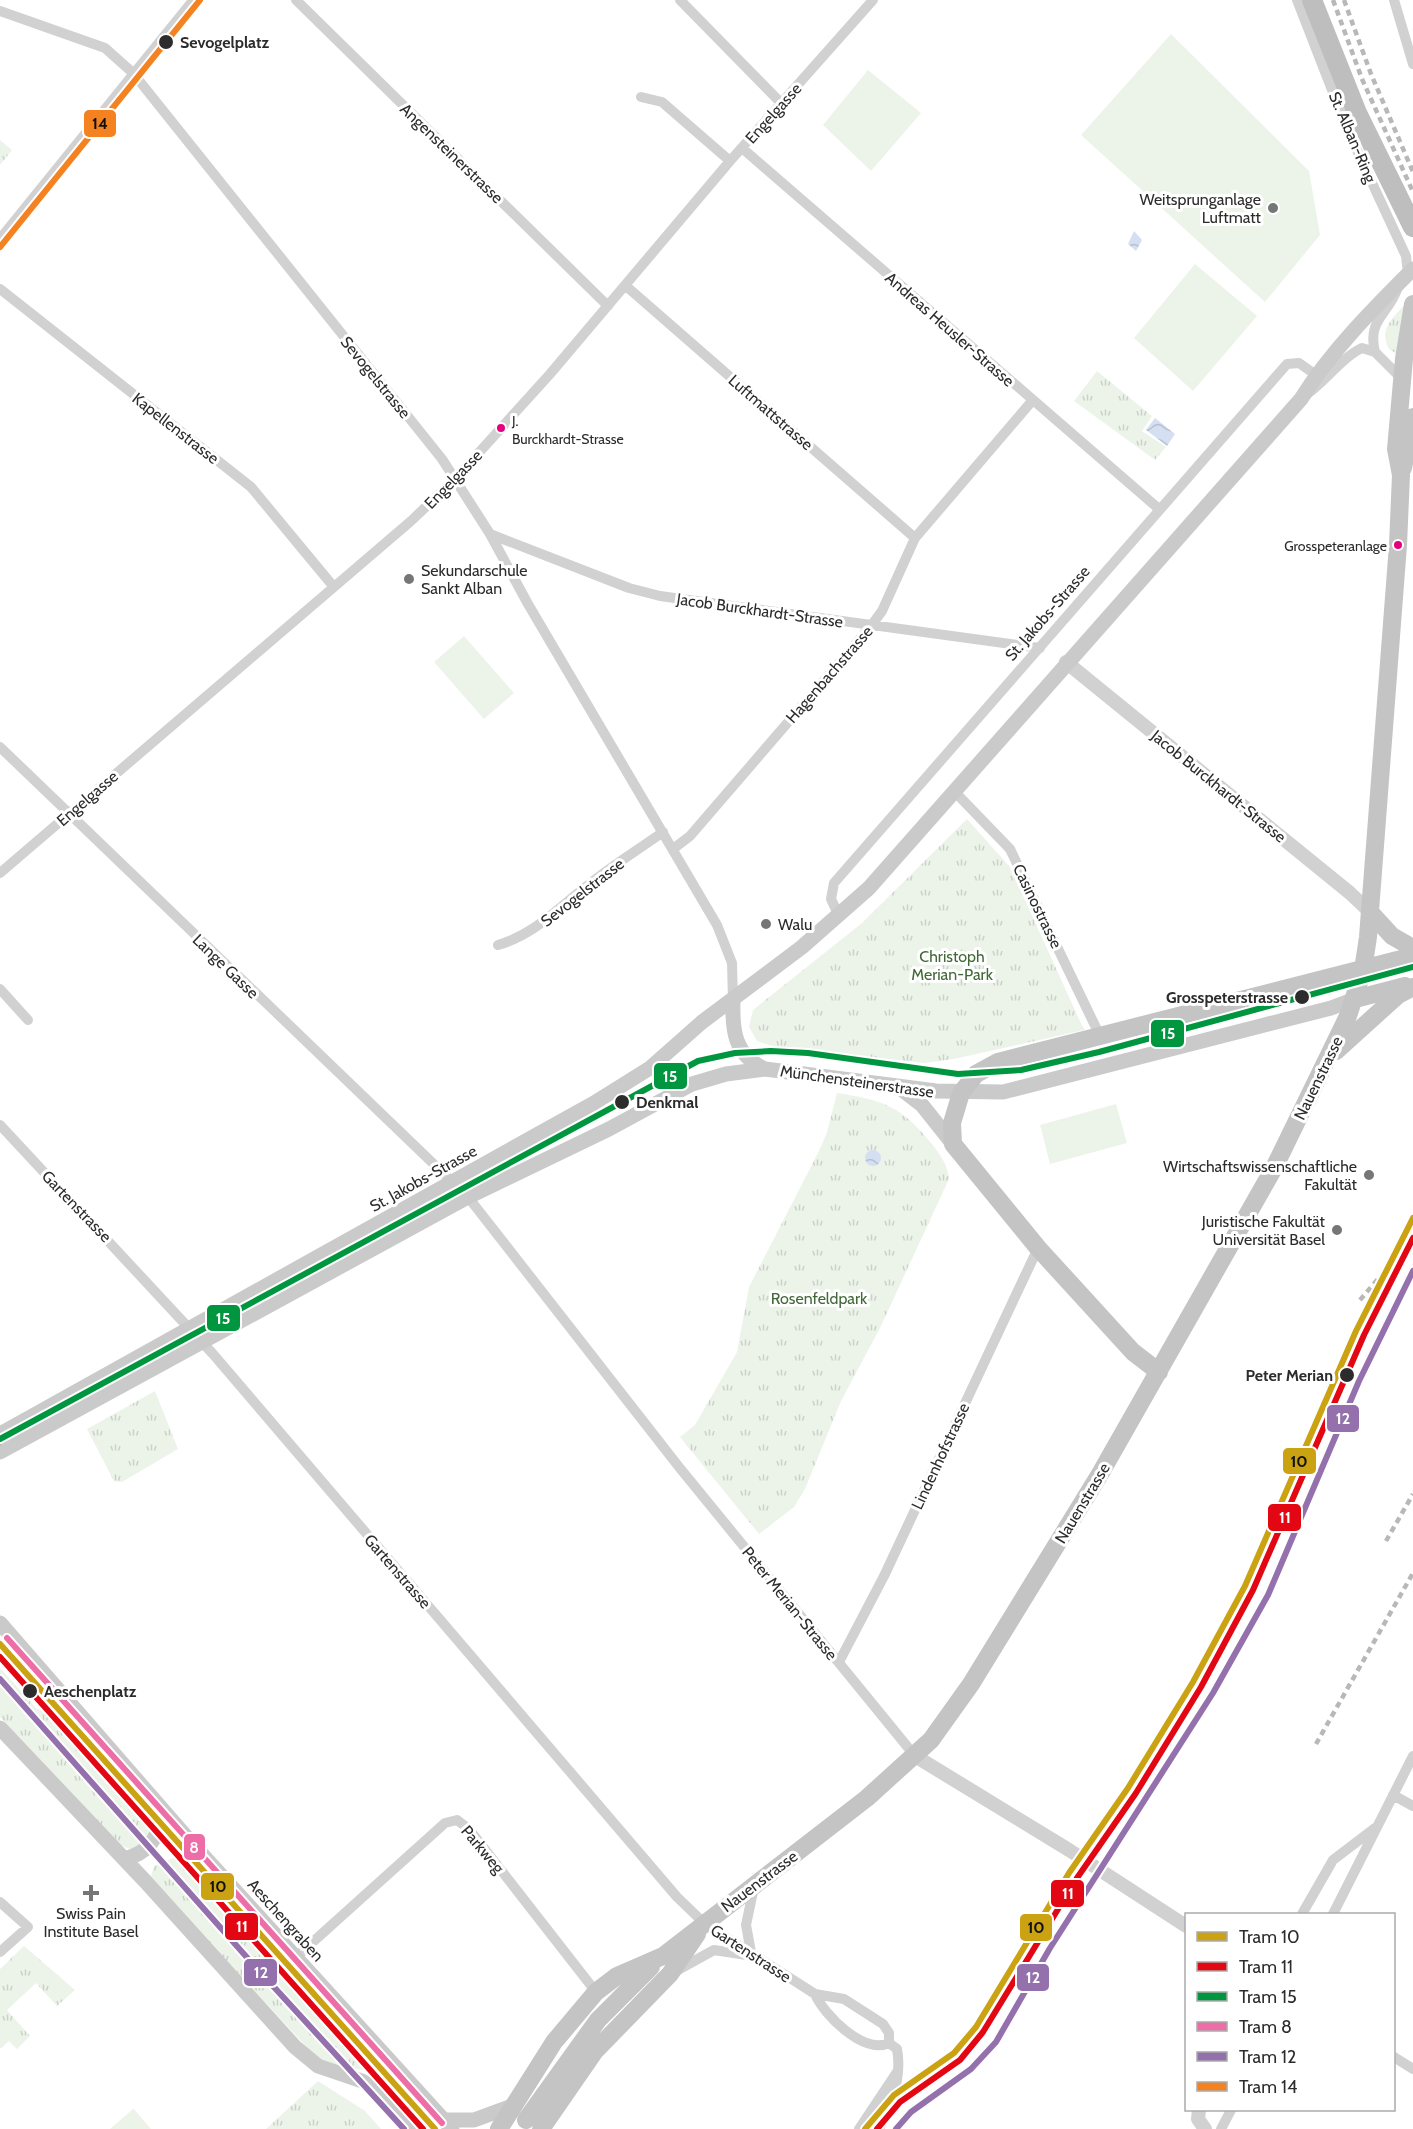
<svg xmlns="http://www.w3.org/2000/svg" width="1413" height="2129" viewBox="0 0 1413 2129" font-family="Cabin,sans-serif">
<defs>
<pattern id="grass-tufts" width="24" height="20" patternUnits="userSpaceOnUse" patternTransform="scale(1.5)"><rect width="24" height="20" fill="#ecf4ea"/><path d="M3 7l-1-3M5 7V3M7 7l1-3M15 17l-1-3M17 17v-4M19 17l1-3" fill="none" stroke="#cbd1c9"/></pattern>
<pattern id="water-waves" width="16" height="10" patternUnits="userSpaceOnUse" patternTransform="scale(1.5)"><rect width="16" height="10" fill="#d5dff2"/><path d="M0 5q4-4 8 0t8 0" fill="none" stroke="#b7c0d0"/></pattern>
</defs>
<rect width="100%" height="100%" fill="#fff"/>
<path fill="url(#grass-tufts)" d="M0,140L12,150L0,165Z
M1406,303L1400,356L1389,349C1378,329 1393,318 1406,303Z
M1097,371L1152,416L1142,431L1166,447L1155,460L1074,401Z
M967,819L1010,867L1084,1030L954,1059L924,1063L772,1046L757,1041L749,1027L753,1010L862,923Z
M837,1093C883,1100 901,1106 931,1143C941,1156 947,1163 949,1179L880,1328L841,1401L805,1489L794,1507L759,1534L680,1437L695,1425L737,1352L749,1287L819,1151L827,1132Z
M155,1391L178,1449L122,1482L114,1481L87,1429Z
M0,1668L37,1709L46,1710L152,1829L146,1841L132,1850L118,1844L0,1717Z
M175,1857L368,2070C348,2069 332,2065 315,2056L150,1879L154,1866Z
M24,1946L75,1990L57,2006L36,1983L7,2010L30,2036L17,2049L9,2041L0,2049V1969Z
M318,2081L365,2111L381,2129H266Z"/>
<path fill="#ecf4ea" d="M1171,34L1309,171L1320,235L1265,302L1081,135Z
M868,70L921,113L871,171L823,125Z
M1195,264L1257,316L1193,391L1134,338Z
M464,636L514,693L484,719L434,662Z
M1116,1104L1127,1143L1050,1164L1040,1125Z
M133,2108L151,2129H110L133,2109Z"/>
<path fill="url(#water-waves)" d="M1134,231L1142,240L1136,251L1128,244Z
M1155,418L1175,434L1167,446L1146,430Z
M865 1158a8 8 0 1 1 16 0a8 8 0 1 1-16 0Z"/>
<g fill="none" stroke-linecap="round" stroke-linejoin="round">
<path stroke="#d1d1d1" stroke-width="10" d="M296,0L608,306
M680,0L782,104
M1297,0L1348,131L1406,256L1408,274
M1394,0L1413,64
M0,11L105,48L133,73L442,459L490,534L528,604L717,925L732,963L733,1000
M641,97L662,102L730,161
M742,148L1159,509
M626,286L915,538
M0,289L251,487L333,586
M1375,352C1367,319 1388,316 1398,287
M1306,395C1326,381 1341,358 1362,348L1375,352L1402,379
M490,534L629,588L660,596L1040,648
M0,747L468,1197L679,1467L915,1756
M954,791L1010,849L1100,1036
M673,849L690,836L871,626L882,611L915,538L1032,401
M0,873L411,521L455,479L550,374L730,161L873,0
M839,916L831,899L834,883L1287,364L1299,363L1316,375
M498,945C535,934 557,909 587,886C611,866 638,850 663,832
M0,989L28,1020
M0,1125L213,1354L677,1897L704,1923L815,1994L844,1999L883,2024L889,2033V2043
M839,1662L884,1576L1038,1248
M1393,1795L1413,1806
M0,1902L28,1927L0,1952
M1302,1914L1333,1860L1375,1828
M1333,1914L1413,1756
M751,1952L746,1925L754,1887
M295,1958L445,1823L457,1820L469,1829L596,1992
M676,1971L714,1950L753,1956
M815,1994C824,2015 864,2055 889,2043
M1394,2057L1413,2069
M859,2129L897,2072
M879,2129C892,2105 902,2076 897,2049L889,2043
M1221,2129L1231,2110"/>
<path stroke="#d1d1d1" stroke-width="14" d="M0,242L196,0
M1066,662L1350,893L1370,912
M915,1756L1069,1850L1186,1926
M1199,2110L1198,2119L1205,2129"/>
<path stroke="#cacaca" stroke-width="15" d="M733,1000C732,1030 734,1055 765,1069L936,1091L1003,1092L1331,1008L1355,999
M900,1088L922,1105L953,1144
M0,1434L594,1103L650,1068L702,1022L802,947L869,888L1301,399C1331,351 1373,309 1413,269
M0,1452L468,1197L609,1129L692,1084L726,1074L765,1069
M0,1623L189,1840L452,2129
M0,1728L145,1881L295,2047L318,2066L362,2081L376,2089L412,2129
M124,1859C150,1853 160,1835 163,1811
M443,2120H474L512,2106"/>
<path stroke="#c4c4c4" stroke-width="18" d="M1403,468L1413,417
M1370,912L1392,936L1413,948
M1355,999L1405,986
M1336,1051L1398,995L1413,987
M1159,1372L1133,1352L1038,1248L953,1144L952,1123L961,1093L976,1074L998,1062L1413,956
M526,2120L598,2020L651,1967
M499,2129L554,2042L596,1992L617,1976L663,1956L867,1798L931,1740L971,1684L1100,1474L1274,1168L1348,1016L1363,970L1368,937L1398,545L1401,475L1396,449L1404,359L1413,304
M541,2129L595,2051L670,1974L697,1934"/>
<path stroke="#bebebe" stroke-width="20" d="M1312,0L1357,113L1413,227"/>
<path stroke="#b8b8b8" stroke-width="1.5" d="M0,1445H1"/>
<path stroke="#b8b8b8" stroke-width="4.5" stroke-dasharray="6 4.5" stroke-linecap="butt" d="M1333,0L1362,79L1413,192
M1344,0L1371,74L1413,172
M1360,1300L1413,1238
M1386,1541L1413,1494
M1316,1744L1413,1573"/>
<defs>
<path id="tram-1" d="M0,1644L435,2129
M865,2129L894,2095L954,2053L976,2027L1069,1873L1128,1788L1193,1682L1245,1586L1356,1331L1413,1218"/>
<path id="tram-2" d="M0,1657L423,2129
M877,2129L900,2102L960,2060L983,2032L1077,1878L1136,1793L1201,1687L1253,1590L1364,1335L1413,1238"/>
<path id="tram-3" d="M0,1439L698,1061L735,1053L771,1051L808,1053L958,1074L1021,1070L1099,1052L1413,967"/>
<path id="tram-4" d="M7,1638L442,2123"/>
<path id="tram-5" d="M0,1679L251,1962L404,2129
M896,2129L911,2112L971,2069L996,2042L1050,1948L1213,1693L1268,1595L1359,1381L1413,1271"/>
<path id="tram-6" d="M0,247L200,0"/>
</defs>
<use href="#tram-1" stroke="#fff" stroke-width="10"/>
<use href="#tram-2" stroke="#fff" stroke-width="10"/>
<use href="#tram-3" stroke="#fff" stroke-width="10"/>
<use href="#tram-4" stroke="#fff" stroke-width="10"/>
<use href="#tram-5" stroke="#fff" stroke-width="10"/>
<use href="#tram-6" stroke="#fff" stroke-width="10"/>
<use href="#tram-1" stroke="#caa212" stroke-width="6"/>
<use href="#tram-2" stroke="#e30613" stroke-width="6"/>
<use href="#tram-3" stroke="#009640" stroke-width="6"/>
<use href="#tram-4" stroke="#ed6ea7" stroke-width="6"/>
<use href="#tram-5" stroke="#9471ad" stroke-width="6"/>
<use href="#tram-6" stroke="#f58220" stroke-width="6"/>
</g>
<g fill="#2c2c2c" stroke="#fff" stroke-width="2">
<circle cx="166" cy="42" r="8"/>
<circle cx="1302" cy="997" r="8"/>
<circle cx="622" cy="1102" r="8"/>
<circle cx="1347" cy="1375" r="8"/>
<circle cx="30" cy="1691" r="8"/>
</g>
<g fill="#767676" stroke="#fff" stroke-width="2">
<circle cx="1273" cy="208" r="6"/>
<circle cx="409" cy="579" r="6"/>
<circle cx="766" cy="924" r="6"/>
<circle cx="1369" cy="1175" r="6"/>
<circle cx="1337" cy="1230" r="6"/>
<path d="M88 1884h6v6h6v6h-6v6h-6v-6h-6v-6h6z"/>
</g>
<g fill="#e5007d" stroke="#fff" stroke-width="2">
<circle cx="501" cy="428" r="5"/>
<circle cx="1398" cy="545" r="5"/>
</g>
<g text-anchor="middle" stroke-width="6" stroke-linejoin="round" paint-order="stroke">
<g font-size="14" fill="#2c2c2c" stroke="#fff" text-anchor="start">
<text x="512" y="426">J.<tspan x="512" dy="18">Burckhardt-Strasse</tspan></text>
<text x="1387" y="551" text-anchor="end">Grosspeteranlage</text>
</g>
<g font-size="16" font-weight="bold" fill="#2c2c2c" stroke="#fff" text-anchor="start">
<text x="180" y="48">Sevogelplatz</text>
<text x="1288" y="1003" text-anchor="end">Grosspeterstrasse</text>
<text x="636" y="1108">Denkmal</text>
<text x="1333" y="1381" text-anchor="end">Peter Merian</text>
<text x="44" y="1697">Aeschenplatz</text>
</g>
<g font-size="16" fill="#2c2c2c" stroke="#fff">
<text transform="translate(773 113) rotate(-48)" y="6">Engelgasse</text>
<text transform="translate(1353 137) rotate(67)" y="6">St. Alban-Ring</text>
<text transform="translate(452 153) rotate(44)" y="6">Angensteinerstrasse</text>
<text transform="translate(950 329) rotate(41)" y="6">Andreas Heusler-Strasse</text>
<text transform="translate(376 377) rotate(51)" y="6">Sevogelstrasse</text>
<text transform="translate(771 412) rotate(41)" y="6">Luftmattstrasse</text>
<text transform="translate(176 428) rotate(38)" y="6">Kapellenstrasse</text>
<text transform="translate(453 479) rotate(-46)" y="6">Engelgasse</text>
<text transform="translate(760 610) rotate(8)" y="6">Jacob Burckhardt-Strasse</text>
<text transform="translate(1047 613) rotate(-49)" y="6">St. Jakobs-Strasse</text>
<text transform="translate(829 674) rotate(-49)" y="6">Hagenbachstrasse</text>
<text transform="translate(1219 786) rotate(39)" y="6">Jacob Burckhardt-Strasse</text>
<text transform="translate(87 798) rotate(-41)" y="6">Engelgasse</text>
<text transform="translate(582 892) rotate(-38)" y="6">Sevogelstrasse</text>
<text transform="translate(1038 906) rotate(64)" y="6">Casinostrasse</text>
<text transform="translate(226 966) rotate(44)" y="6">Lange Gasse</text>
<text transform="translate(1318 1078) rotate(-64)" y="6">Nauenstrasse</text>
<text transform="translate(857 1081) rotate(8)" y="6">Münchensteinerstrasse</text>
<text transform="translate(423 1178) rotate(-29)" y="6">St. Jakobs-Strasse</text>
<text transform="translate(77 1206) rotate(46)" y="6">Gartenstrasse</text>
<text transform="translate(940 1456) rotate(-65)" y="6">Lindenhofstrasse</text>
<text transform="translate(1082 1503) rotate(-59)" y="6">Nauenstrasse</text>
<text transform="translate(398 1571) rotate(49)" y="6">Gartenstrasse</text>
<text transform="translate(790 1603) rotate(51)" y="6">Peter Merian-Strasse</text>
<text transform="translate(483 1849) rotate(50)" y="6">Parkweg</text>
<text transform="translate(759 1881) rotate(-37)" y="6">Nauenstrasse</text>
<text transform="translate(286 1920) rotate(48)" y="6">Aeschengraben</text>
<text transform="translate(751 1953) rotate(33)" y="6">Gartenstrasse</text>
</g>
<g font-size="16" fill="#2c2c2c" stroke="#fff" text-anchor="end">
<text x="1261" y="205">Weitsprunganlage<tspan x="1261" dy="18">Luftmatt</tspan></text>
<text x="421" y="576" text-anchor="start">Sekundarschule<tspan x="421" dy="18">Sankt Alban</tspan></text>
<text x="778" y="930" text-anchor="start">Walu</text>
<text x="1357" y="1172">Wirtschaftswissenschaftliche<tspan x="1357" dy="18">Fakultät</tspan></text>
<text x="1325" y="1227">Juristische Fakultät<tspan x="1325" dy="18">Universität Basel</tspan></text>
<text x="91" y="1919" text-anchor="middle">Swiss Pain<tspan x="91" dy="18">Institute Basel</tspan></text>
</g>
<g font-size="16" fill="#426938" stroke="#fff">
<text x="952" y="962">Christoph<tspan x="952" dy="18">Merian-Park</tspan></text>
<text x="819" y="1304">Rosenfeldpark</text>
</g>
</g>
<g stroke="#fff" stroke-width="2">
<rect x="83" y="109" width="34" height="29" rx="6" fill="#f58220"/>
<rect x="1150" y="1019" width="35" height="29" rx="6" fill="#009640"/>
<rect x="653" y="1062" width="35" height="28" rx="6" fill="#009640"/>
<rect x="206" y="1304" width="35" height="28" rx="6" fill="#009640"/>
<rect x="1326" y="1404" width="34" height="29" rx="6" fill="#9471ad"/>
<rect x="1282" y="1447" width="35" height="28" rx="6" fill="#caa212"/>
<rect x="1267" y="1503" width="35" height="29" rx="6" fill="#e30613"/>
<rect x="183" y="1833" width="23" height="28" rx="6" fill="#ed6ea7"/>
<rect x="200" y="1872" width="35" height="29" rx="6" fill="#caa212"/>
<rect x="1050" y="1879" width="35" height="29" rx="6" fill="#e30613"/>
<rect x="224" y="1912" width="35" height="29" rx="6" fill="#e30613"/>
<rect x="1019" y="1913" width="34" height="29" rx="6" fill="#caa212"/>
<rect x="243" y="1958" width="35" height="29" rx="6" fill="#9471ad"/>
<rect x="1016" y="1963" width="34" height="29" rx="6" fill="#9471ad"/>
</g>
<g font-size="16" text-anchor="middle" font-weight="bold" fill="#fff">
<text x="1168" y="1039">15</text>
<text x="670" y="1082">15</text>
<text x="223" y="1324">15</text>
<text x="1343" y="1424">12</text>
<text x="1285" y="1523">11</text>
<text x="194" y="1853">8</text>
<text x="1068" y="1899">11</text>
<text x="242" y="1932">11</text>
<text x="261" y="1978">12</text>
<text x="1033" y="1983">12</text>
</g>
<g font-size="16" text-anchor="middle" font-weight="bold" fill="#111">
<text x="100" y="129">14</text>
<text x="1299" y="1467">10</text>
<text x="218" y="1892">10</text>
<text x="1036" y="1933">10</text>
</g>
<rect x="1185" y="1913" width="210" height="198" fill="#ffffff" stroke="#ababab" stroke-width="1.5"/>
<rect x="1197" y="1932" width="30" height="9" fill="#caa212" stroke="#ababab" stroke-width="1.5"/>
<text x="1239" y="1943" font-size="18" fill="#2c2c2c">Tram 10</text>
<rect x="1197" y="1962" width="30" height="9" fill="#e30613" stroke="#ababab" stroke-width="1.5"/>
<text x="1239" y="1973" font-size="18" fill="#2c2c2c">Tram 11</text>
<rect x="1197" y="1992" width="30" height="9" fill="#009640" stroke="#ababab" stroke-width="1.5"/>
<text x="1239" y="2003" font-size="18" fill="#2c2c2c">Tram 15</text>
<rect x="1197" y="2022" width="30" height="9" fill="#ed6ea7" stroke="#ababab" stroke-width="1.5"/>
<text x="1239" y="2033" font-size="18" fill="#2c2c2c">Tram 8</text>
<rect x="1197" y="2052" width="30" height="9" fill="#9471ad" stroke="#ababab" stroke-width="1.5"/>
<text x="1239" y="2063" font-size="18" fill="#2c2c2c">Tram 12</text>
<rect x="1197" y="2082" width="30" height="9" fill="#f58220" stroke="#ababab" stroke-width="1.5"/>
<text x="1239" y="2093" font-size="18" fill="#2c2c2c">Tram 14</text>
</svg>
